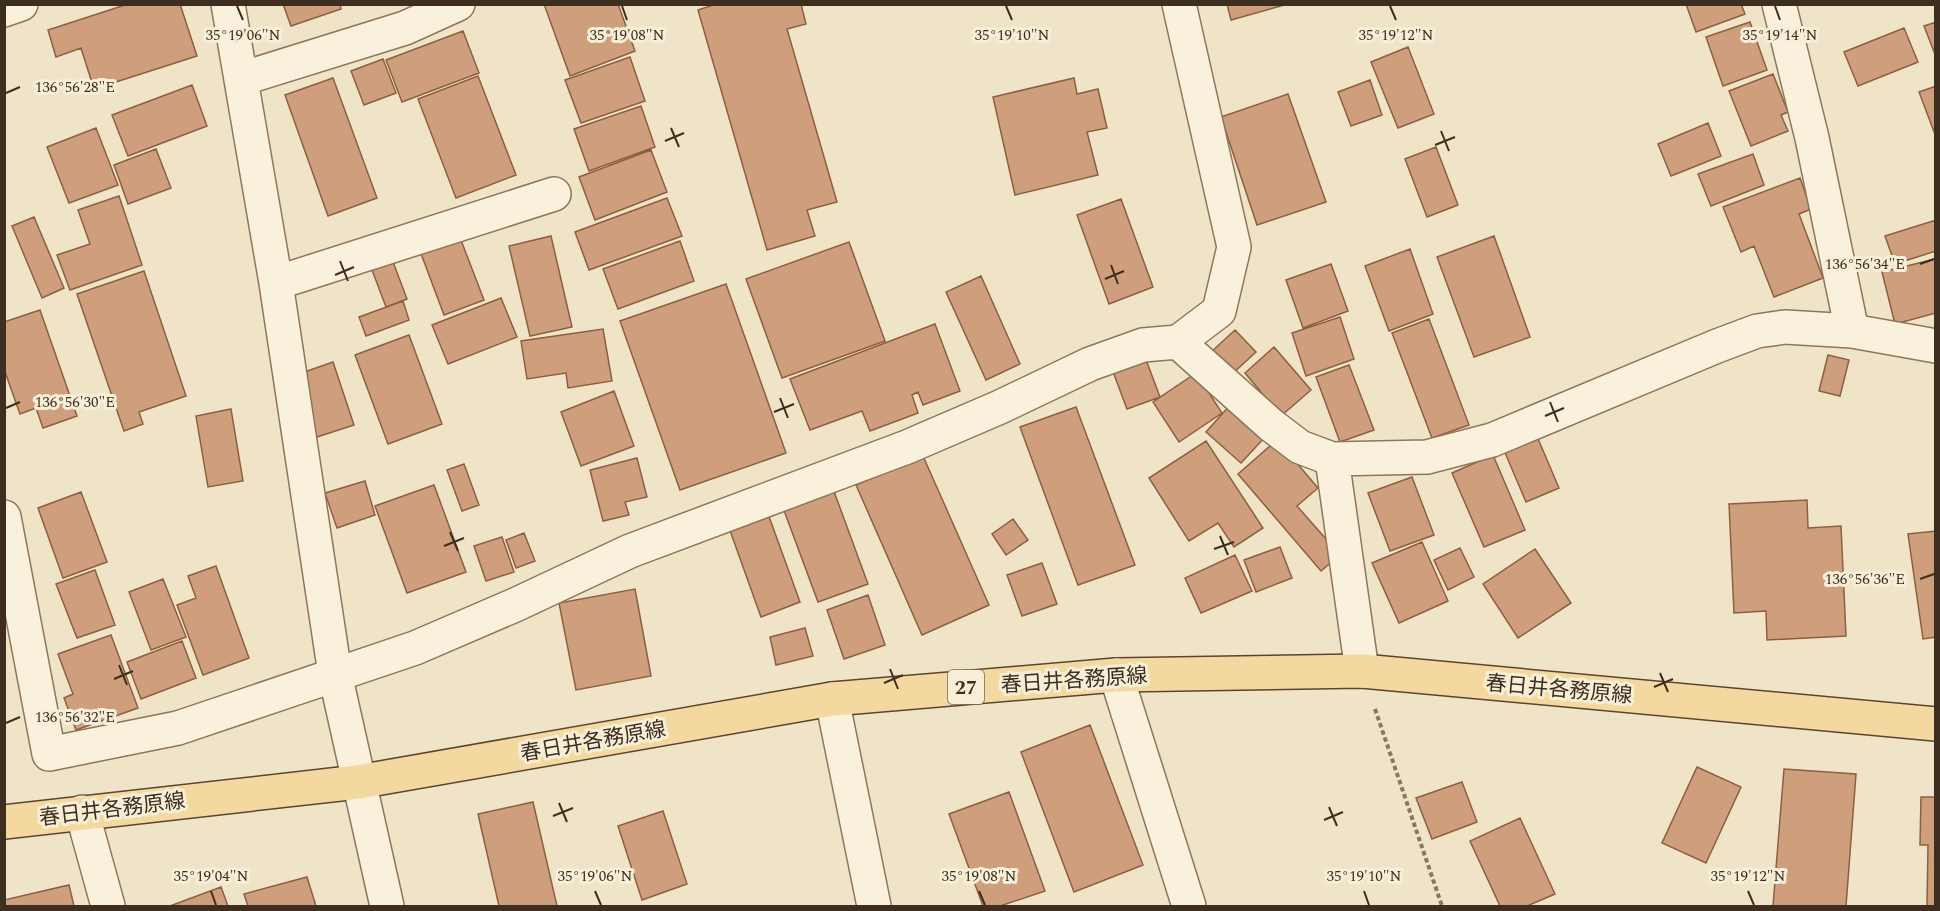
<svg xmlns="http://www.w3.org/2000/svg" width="1940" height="911" viewBox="0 0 1940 911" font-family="Spectral,'Noto Sans JP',serif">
<rect width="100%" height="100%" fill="#f0e4c8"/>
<path fill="#cf9f7d" stroke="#8d5f41" stroke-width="1.5" d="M128,4H180L197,56L94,89L81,48L56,57L48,30Z
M283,4H340L341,9L291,26Z
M544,4H618L635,51L570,76Z
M716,4H801L806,24L787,29L837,202L807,210L815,236L767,250L698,10Z
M1227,4H1288L1231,20Z
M1686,4H1741L1745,14L1696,32Z
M1750,22L1767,70L1723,86L1706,37Z
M1936,22V57L1924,26Z
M1904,28L1918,62L1858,86L1844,52Z
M463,31L479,73L402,102L386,60Z
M1408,47L1434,114L1398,128L1371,62Z
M630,57L645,101L581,123L565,80Z
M383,59L396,93L364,105L351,71Z
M1773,74L1788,112L1781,115L1788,131L1751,146L1729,91Z
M478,76L516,175L456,198L418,99Z
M333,78L377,198L328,216L285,95Z
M1074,78L1077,94L1098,89L1107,128L1087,132L1098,175L1015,195L993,97Z
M1370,80L1382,115L1351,126L1338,92Z
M192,85L207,126L128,156L112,115Z
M1936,86V137L1919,92Z
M1288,94L1326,202L1257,225L1221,117Z
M641,106L655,147L589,171L574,129Z
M1708,123L1721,156L1671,176L1658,144Z
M96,128L118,185L69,203L47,147Z
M1436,147L1458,205L1427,217L1405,159Z
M156,149L171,188L128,204L114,165Z
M651,150L667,192L595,220L579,177Z
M1753,154L1764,185L1711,206L1698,174Z
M1800,178L1811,209L1799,214L1823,278L1774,297L1754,246L1741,252L1723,207Z
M119,196L142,265L70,290L57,255L90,244L78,210Z
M667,198L682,236L589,270L575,232Z
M1121,199L1153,287L1109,304L1077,215Z
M34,217L64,288L42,298L12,226Z
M1936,220V251L1895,264L1885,236Z
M459,235L484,300L444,315L420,251Z
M551,236L572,327L530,336L509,246Z
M1494,236L1530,337L1474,357L1437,257Z
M680,241L694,281L618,309L603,269Z
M849,242L885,341L782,378L746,279Z
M1410,249L1433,314L1389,331L1365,266Z
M390,254L407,299L386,307L369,262Z
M1935,259L1936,313L1895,324L1882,272Z
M1331,264L1348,311L1303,328L1286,280Z
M144,271L186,396L139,412L143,424L124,431L77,294Z
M981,276L1020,364L986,380L946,292Z
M726,284L786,453L680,490L620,321Z
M501,298L517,337L448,364L432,325Z
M403,301L409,320L366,336L359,317Z
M40,310L77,416L43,428L36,408L20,414L4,369V322Z
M1340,317L1354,359L1306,376L1292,333Z
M1429,319L1469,425L1432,438L1392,333Z
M935,324L960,391L923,405L918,392L912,395L918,413L870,431L862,411L810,430L790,379Z
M603,329L612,381L568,388L566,373L527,379L521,341Z
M1235,330L1256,352L1230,376L1210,353Z
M409,335L442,424L388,444L355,355Z
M1274,347L1311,390L1281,416L1245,373Z
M1142,349L1160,397L1127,409L1109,361Z
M1828,355L1849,360L1840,396L1819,391Z
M333,362L354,425L317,437L296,375Z
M1349,365L1374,430L1340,442L1316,377Z
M1196,373L1222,413L1179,442L1153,402Z
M614,391L634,446L581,466L561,412Z
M1231,404L1266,436L1241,463L1206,432Z
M1076,407L1135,565L1078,585L1020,427Z
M231,409L243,481L208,487L196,416Z
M1536,434L1559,488L1526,502L1503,448Z
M1277,440L1318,488L1297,506L1340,555L1321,571L1238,474Z
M1206,441L1263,528L1234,547L1218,523L1189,541L1149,478Z
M1493,455L1525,530L1484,547L1452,473Z
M923,456L989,605L922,635L856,485Z
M637,458L647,497L625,502L629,515L603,521L590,470Z
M464,464L479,505L462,511L447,470Z
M1412,477L1434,535L1390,551L1368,493Z
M365,481L375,515L337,528L325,493Z
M434,485L466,572L407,593L375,506Z
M832,486L868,584L818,602L782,505Z
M81,492L107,562L63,578L38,508Z
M1807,500L1808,528L1841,526L1846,636L1767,640L1766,611L1734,613L1729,504Z
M767,511L800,602L761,617L728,525Z
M1013,519L1028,540L1006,555L992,534Z
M1936,531V637L1923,639L1908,534Z
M524,533L535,561L516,568L506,540Z
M502,537L514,572L486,581L474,546Z
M1422,542L1448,601L1399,623L1372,563Z
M1280,547L1292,578L1256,592L1244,560Z
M1460,548L1474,577L1448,590L1434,560Z
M1535,549L1571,603L1518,638L1483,584Z
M1235,555L1252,591L1201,613L1185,578Z
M1042,563L1057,604L1022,616L1007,575Z
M216,566L249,658L203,675L177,605L196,598L188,576Z
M95,570L115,625L77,638L56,584Z
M163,579L186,637L151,650L129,592Z
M635,589L651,676L576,690L559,603Z
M868,595L885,645L844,659L827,610Z
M805,628L813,656L776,665L770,637Z
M111,635L138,708L76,730L64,698L73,694L58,654Z
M182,641L196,678L141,699L127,662Z
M1090,725L1143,865L1074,892L1021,752Z
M1697,767L1741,787L1706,863L1662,843Z
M1784,769L1856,774L1846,906H1773Z
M1462,782L1477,822L1432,839L1416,798Z
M1009,792L1045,891L1000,906H983L949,814Z
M1921,797H1936V906H1927L1928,845H1920Z
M533,802L557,906H499L478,814Z
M663,811L687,884L642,900L618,826Z
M1520,818L1555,894L1527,906H1500L1470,841Z
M307,877L316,906H248L244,894Z
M69,885L74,906H4V900Z
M221,887L228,906H170Z"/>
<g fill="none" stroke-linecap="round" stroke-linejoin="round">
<defs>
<path id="minor" d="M228,4L276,283L335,674L387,906
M1779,4L1812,138L1852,331
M4,10L21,4
M241,79L405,28L458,4
M276,283L554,194
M1178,342L1271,425L1300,447L1332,459L1427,457L1492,440L1717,346L1757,331L1785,327L1852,331L1936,346
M1332,459L1362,671
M4,517L49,754L178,728L415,648L515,605L630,551L907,447L1000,407L1090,364L1143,345L1178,342L1219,311L1234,247L1179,4
M1116,675L1189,906
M832,699L874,906
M82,812L108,906"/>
<path id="major" d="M4,822L358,782L832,699L1116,675L1362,671L1936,724"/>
</defs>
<use href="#minor" stroke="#8d765c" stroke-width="36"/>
<use href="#major" stroke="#5b4430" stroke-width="36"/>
<path stroke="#8d765c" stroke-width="4" stroke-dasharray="4.5 3" stroke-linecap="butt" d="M1375,709L1442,906"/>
<use href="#minor" stroke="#faf1dc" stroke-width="33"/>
<use href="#major" stroke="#f3d9a0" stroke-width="33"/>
</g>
<path fill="none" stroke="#3d2e20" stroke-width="2" d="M237,6L243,20M622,6L627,20M1006,6L1012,20M1390,6L1396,20M1775,6L1780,20M6,93L20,87M671,128L679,147M1441,131L1449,151M665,141L684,133M1435,145L1455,137M340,261L348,281M1920,264L1934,259M1111,265L1118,284M335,275L354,267M1105,279L1124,271M780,398L788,418M1550,402L1558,422M6,408L20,402M774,412L794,404M1545,416L1564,408M450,532L458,551M1220,536L1228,555M444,546L464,538M1214,549L1234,542M1920,579L1934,574M119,665L127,685M890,669L898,689M1660,673L1668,692M114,679L133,671M884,683L903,675M1654,687L1673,679M6,723L20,717M559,803L567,822M1329,807L1337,826M553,816L573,808M1324,820L1343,812M211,891L216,905M595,891L601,905M979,891L985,905M1364,891L1369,905M1748,891L1754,905"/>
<g text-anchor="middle" stroke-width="6" stroke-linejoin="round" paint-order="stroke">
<rect fill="#f7eed8" stroke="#756857" stroke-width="1.5" x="948" y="670" width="36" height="34" rx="4.5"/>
<g font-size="20" font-weight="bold" fill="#3d2e20">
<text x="966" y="694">27</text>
</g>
<g font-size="21" fill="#3d2e20" stroke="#f7eed8">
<text transform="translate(1074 680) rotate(-4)" y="7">春日井各務原線</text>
<text transform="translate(1559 689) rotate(5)" y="7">春日井各務原線</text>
<text transform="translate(593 741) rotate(-10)" y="7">春日井各務原線</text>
<text transform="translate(112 809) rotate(-7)" y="7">春日井各務原線</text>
</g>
</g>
<g font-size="15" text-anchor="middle" fill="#3d2e20" stroke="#f7eed8" stroke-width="6" stroke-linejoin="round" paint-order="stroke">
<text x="1012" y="40">35°19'10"N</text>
<text x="1780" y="40">35°19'14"N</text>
<text x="243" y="40">35°19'06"N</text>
<text x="627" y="40">35°19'08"N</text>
<text x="1396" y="40">35°19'12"N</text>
<text x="75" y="92">136°56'28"E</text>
<text x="1865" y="269">136°56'34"E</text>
<text x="75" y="407">136°56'30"E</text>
<text x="1865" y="584">136°56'36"E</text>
<text x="75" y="722">136°56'32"E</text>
<text x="211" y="881">35°19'04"N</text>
<text x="595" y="881">35°19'06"N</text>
<text x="979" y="881">35°19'08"N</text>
<text x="1364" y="881">35°19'10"N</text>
<text x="1748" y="881">35°19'12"N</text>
</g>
<rect width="1940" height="911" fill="none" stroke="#3d2e20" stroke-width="12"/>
</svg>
